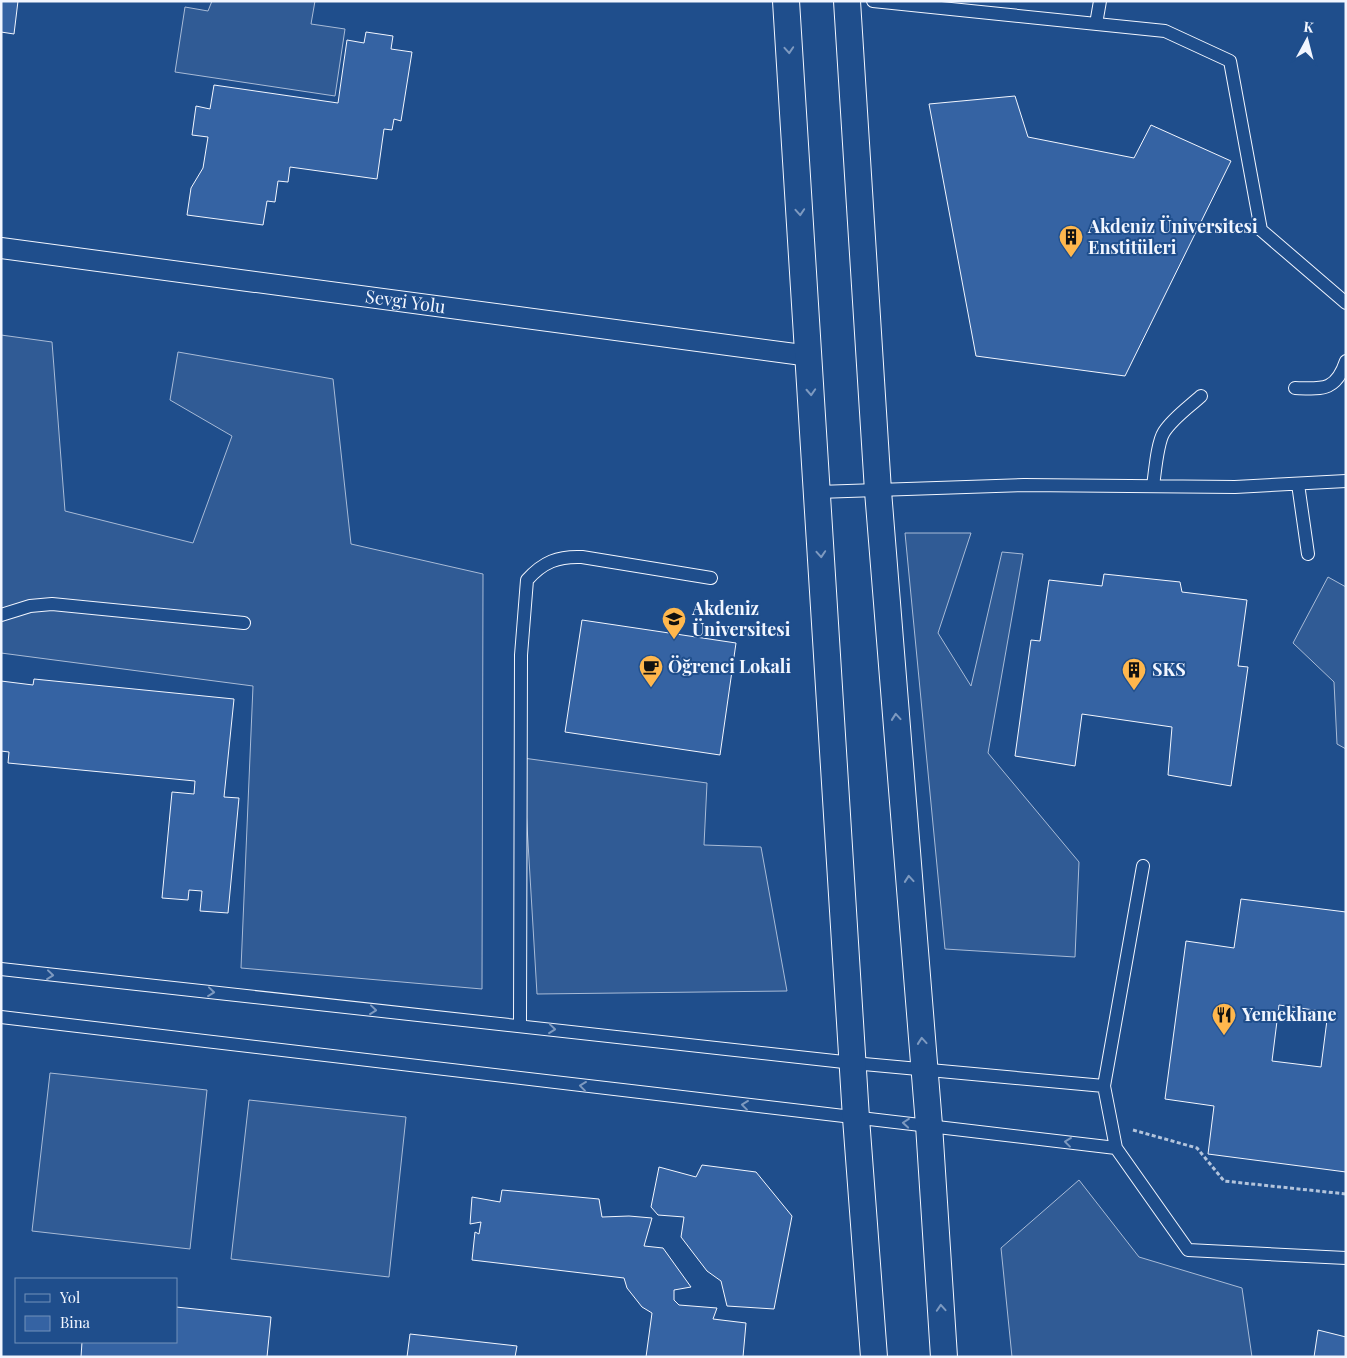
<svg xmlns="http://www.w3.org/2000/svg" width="1347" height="1358" viewBox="0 0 1347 1358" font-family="'Playfair Display',serif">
<rect width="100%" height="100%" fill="#1f4e8c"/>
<path fill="#305b95" stroke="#a8bbd7" d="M212,1H315L311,24L345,29L335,96L175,72L185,7L208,11Z
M1,335L52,342L65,511L193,543L232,436L170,400L178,352L333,379L351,544L483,574L482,989L241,968L253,686L1,653Z
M905,533H971L938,633L971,686L1002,552L1023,554L988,753L1079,862L1075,957L945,949Z
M1328,577L1346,587V749L1337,744L1334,682L1293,643Z
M523,758L707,783L704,845L761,847L787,991L537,994Z
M50,1073L207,1090L190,1249L32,1231Z
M249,1100L406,1117L389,1277L231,1259Z
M1079,1180L1139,1257L1242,1288L1252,1357H1012L1001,1248Z"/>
<path fill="#3563a3" stroke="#f2f6ff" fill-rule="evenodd" d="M1,1H18L14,34L1,32Z
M366,32L393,36L391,49L412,52L401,121L394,119L392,130L384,129L377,179L290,167L288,182L278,181L275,202L267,201L263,225L187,215L191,188L203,168L208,137L192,135L196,106L210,109L214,85L338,103L347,40L364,43Z
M1015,96L1028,137L1134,158L1151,125L1231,161L1125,376L976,356L929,104Z
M1104,574L1180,582L1182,592L1247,600L1238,666L1248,667L1231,786L1168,775L1172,727L1082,714L1075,766L1015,756L1031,640L1040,641L1049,580L1102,586Z
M582,620L736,643L720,755L565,732Z
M34,679L234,699L224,797L239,798L228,913L200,911L202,891L189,890L188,900L162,898L172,792L194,794L195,781L8,763L9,752L1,751V681L33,685Z
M1241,899L1346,912V1172L1208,1154L1214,1106L1165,1099L1186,941L1234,948ZM1279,1005L1328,1012L1321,1067L1272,1061Z
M702,1165L756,1172L792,1216L774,1309L727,1306L721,1281L707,1271L681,1237L684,1217L658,1215L651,1207L659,1167L696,1177Z
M502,1190L599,1199L602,1217L629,1216L652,1218L644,1246L663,1248L691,1287L674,1290V1300L679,1305L717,1308L713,1319L746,1323L743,1357H646L652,1313L642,1307L627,1288L624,1278L472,1260L475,1232L479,1234L481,1222L470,1224L472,1197L500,1202Z
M176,1307L271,1317L267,1357H81L82,1342H176Z
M1318,1330L1346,1337V1357H1314Z
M410,1334L517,1346L515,1357H407Z"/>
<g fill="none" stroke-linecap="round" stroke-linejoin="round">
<defs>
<path id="service" d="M873,1L1165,31L1230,61L1261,230L1346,303
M1096,24L1100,1
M1295,388C1323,389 1336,391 1346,361
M1298,484L1308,554
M1153,486C1155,473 1157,443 1164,432C1173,418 1189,407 1201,396
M818,492L1024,485L1235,487L1346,481
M1,615L30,606L52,604L244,623
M1143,866L1104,1086L1116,1148L1188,1250L1346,1258
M1,969L853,1063L1104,1086
M1,1017L1116,1148
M520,1026L521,655L527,580C543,562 558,556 582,557L711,578"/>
<g id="pedestrian">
<path id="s1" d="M1,248L810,356"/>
</g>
<path id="minor" d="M786,1L856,1118L874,1357
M847,1L878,491L929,1125L944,1357"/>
</defs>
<use href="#service" stroke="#f2f6ff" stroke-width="14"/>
<use href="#pedestrian" stroke="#f2f6ff" stroke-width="22"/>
<use href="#minor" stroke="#f2f6ff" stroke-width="28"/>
<path stroke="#b3c4dc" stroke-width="3" stroke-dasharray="4 2.5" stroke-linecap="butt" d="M1133,1130L1197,1148L1224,1181L1346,1194"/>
<use href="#service" stroke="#1f4e8c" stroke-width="12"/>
<use href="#pedestrian" stroke="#1f4e8c" stroke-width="20"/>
<use href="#minor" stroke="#1f4e8c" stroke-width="26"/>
</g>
<defs><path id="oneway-chevron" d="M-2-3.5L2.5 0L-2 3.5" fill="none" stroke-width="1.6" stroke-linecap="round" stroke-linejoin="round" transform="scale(1.25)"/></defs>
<g stroke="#7e9ac0">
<use href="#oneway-chevron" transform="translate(789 50) rotate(86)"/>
<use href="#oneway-chevron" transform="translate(800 212) rotate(86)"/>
<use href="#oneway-chevron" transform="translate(811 392) rotate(87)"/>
<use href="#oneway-chevron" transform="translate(821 554) rotate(86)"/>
<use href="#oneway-chevron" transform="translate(896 717) rotate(-95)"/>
<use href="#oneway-chevron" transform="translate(909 879) rotate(-95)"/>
<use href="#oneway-chevron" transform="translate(50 975) rotate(6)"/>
<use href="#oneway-chevron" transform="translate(211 992) rotate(6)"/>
<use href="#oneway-chevron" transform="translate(373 1010) rotate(6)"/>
<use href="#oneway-chevron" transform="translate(552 1029) rotate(6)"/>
<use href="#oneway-chevron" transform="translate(922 1041) rotate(-95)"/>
<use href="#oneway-chevron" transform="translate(583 1086) rotate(-173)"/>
<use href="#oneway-chevron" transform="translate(745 1105) rotate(-173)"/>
<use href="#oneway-chevron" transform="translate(906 1123) rotate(-175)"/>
<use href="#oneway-chevron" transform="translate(1068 1142) rotate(-173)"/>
<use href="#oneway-chevron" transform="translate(941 1308) rotate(-94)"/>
</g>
<defs>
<symbol id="building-pin" viewBox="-11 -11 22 30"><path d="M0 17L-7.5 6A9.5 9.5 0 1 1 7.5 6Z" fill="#ffb74d" stroke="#1f4e8c"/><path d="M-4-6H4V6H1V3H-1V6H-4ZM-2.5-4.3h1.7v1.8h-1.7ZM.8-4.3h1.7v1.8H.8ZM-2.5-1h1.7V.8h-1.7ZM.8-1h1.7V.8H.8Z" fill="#111"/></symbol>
<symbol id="university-pin" viewBox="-11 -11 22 30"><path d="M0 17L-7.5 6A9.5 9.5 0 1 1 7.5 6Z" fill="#ffb74d" stroke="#1f4e8c"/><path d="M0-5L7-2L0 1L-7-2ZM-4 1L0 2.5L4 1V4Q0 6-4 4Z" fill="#111"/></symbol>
<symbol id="cafe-pin" viewBox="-11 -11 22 30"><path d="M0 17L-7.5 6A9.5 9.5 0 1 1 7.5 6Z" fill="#ffb74d" stroke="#1f4e8c"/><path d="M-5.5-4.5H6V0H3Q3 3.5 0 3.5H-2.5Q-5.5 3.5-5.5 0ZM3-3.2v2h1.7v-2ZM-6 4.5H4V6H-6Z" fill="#111"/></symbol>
<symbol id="restaurant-pin" viewBox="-11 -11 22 30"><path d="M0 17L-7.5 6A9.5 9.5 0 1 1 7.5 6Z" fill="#ffb74d" stroke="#1f4e8c"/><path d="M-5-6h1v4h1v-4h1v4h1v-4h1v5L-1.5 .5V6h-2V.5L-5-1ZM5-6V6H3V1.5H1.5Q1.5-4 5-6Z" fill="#111"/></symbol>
</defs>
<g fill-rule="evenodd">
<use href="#building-pin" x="1057" y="223" width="28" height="38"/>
<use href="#university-pin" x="660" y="605" width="28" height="38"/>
<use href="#cafe-pin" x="637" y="653" width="28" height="38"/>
<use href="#building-pin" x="1120" y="656" width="28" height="38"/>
<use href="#restaurant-pin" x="1210" y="1001" width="28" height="38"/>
</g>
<g text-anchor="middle" stroke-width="4" stroke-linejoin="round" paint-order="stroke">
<g font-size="18" font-weight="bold" fill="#f2f6ff" stroke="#1f4e8c" text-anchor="start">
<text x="1088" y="233">Akdeniz Üniversitesi<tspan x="1088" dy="21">Enstitüleri</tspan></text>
<text x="692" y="615">Akdeniz<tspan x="692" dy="21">Üniversitesi</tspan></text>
<text x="668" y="673">Öğrenci Lokali</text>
<text x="1152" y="676">SKS</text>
<text x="1242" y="1021">Yemekhane</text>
</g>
<g font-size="18" fill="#f2f6ff" stroke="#1f4e8c">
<text dy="6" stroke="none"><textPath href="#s1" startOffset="408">Sevgi Yolu</textPath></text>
</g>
</g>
<rect width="1347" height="1358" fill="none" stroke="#f2f6ff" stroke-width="5"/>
<rect x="15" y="1278" width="162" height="65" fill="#1f4e8c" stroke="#7391ba"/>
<rect x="25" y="1294" width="25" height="8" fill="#1f4e8c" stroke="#7391ba"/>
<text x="60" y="1303" font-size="15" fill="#f2f6ff">Yol</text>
<rect x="25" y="1316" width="25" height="15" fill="#3563a3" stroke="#7391ba"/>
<text x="60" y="1328" font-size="15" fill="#f2f6ff">Bina</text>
<g transform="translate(1307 40) rotate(7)" stroke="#1f4e8c" stroke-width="4" paint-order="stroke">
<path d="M0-4L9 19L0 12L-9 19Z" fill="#f2f6ff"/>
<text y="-8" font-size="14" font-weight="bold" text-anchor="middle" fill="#f2f6ff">K</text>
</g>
</svg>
